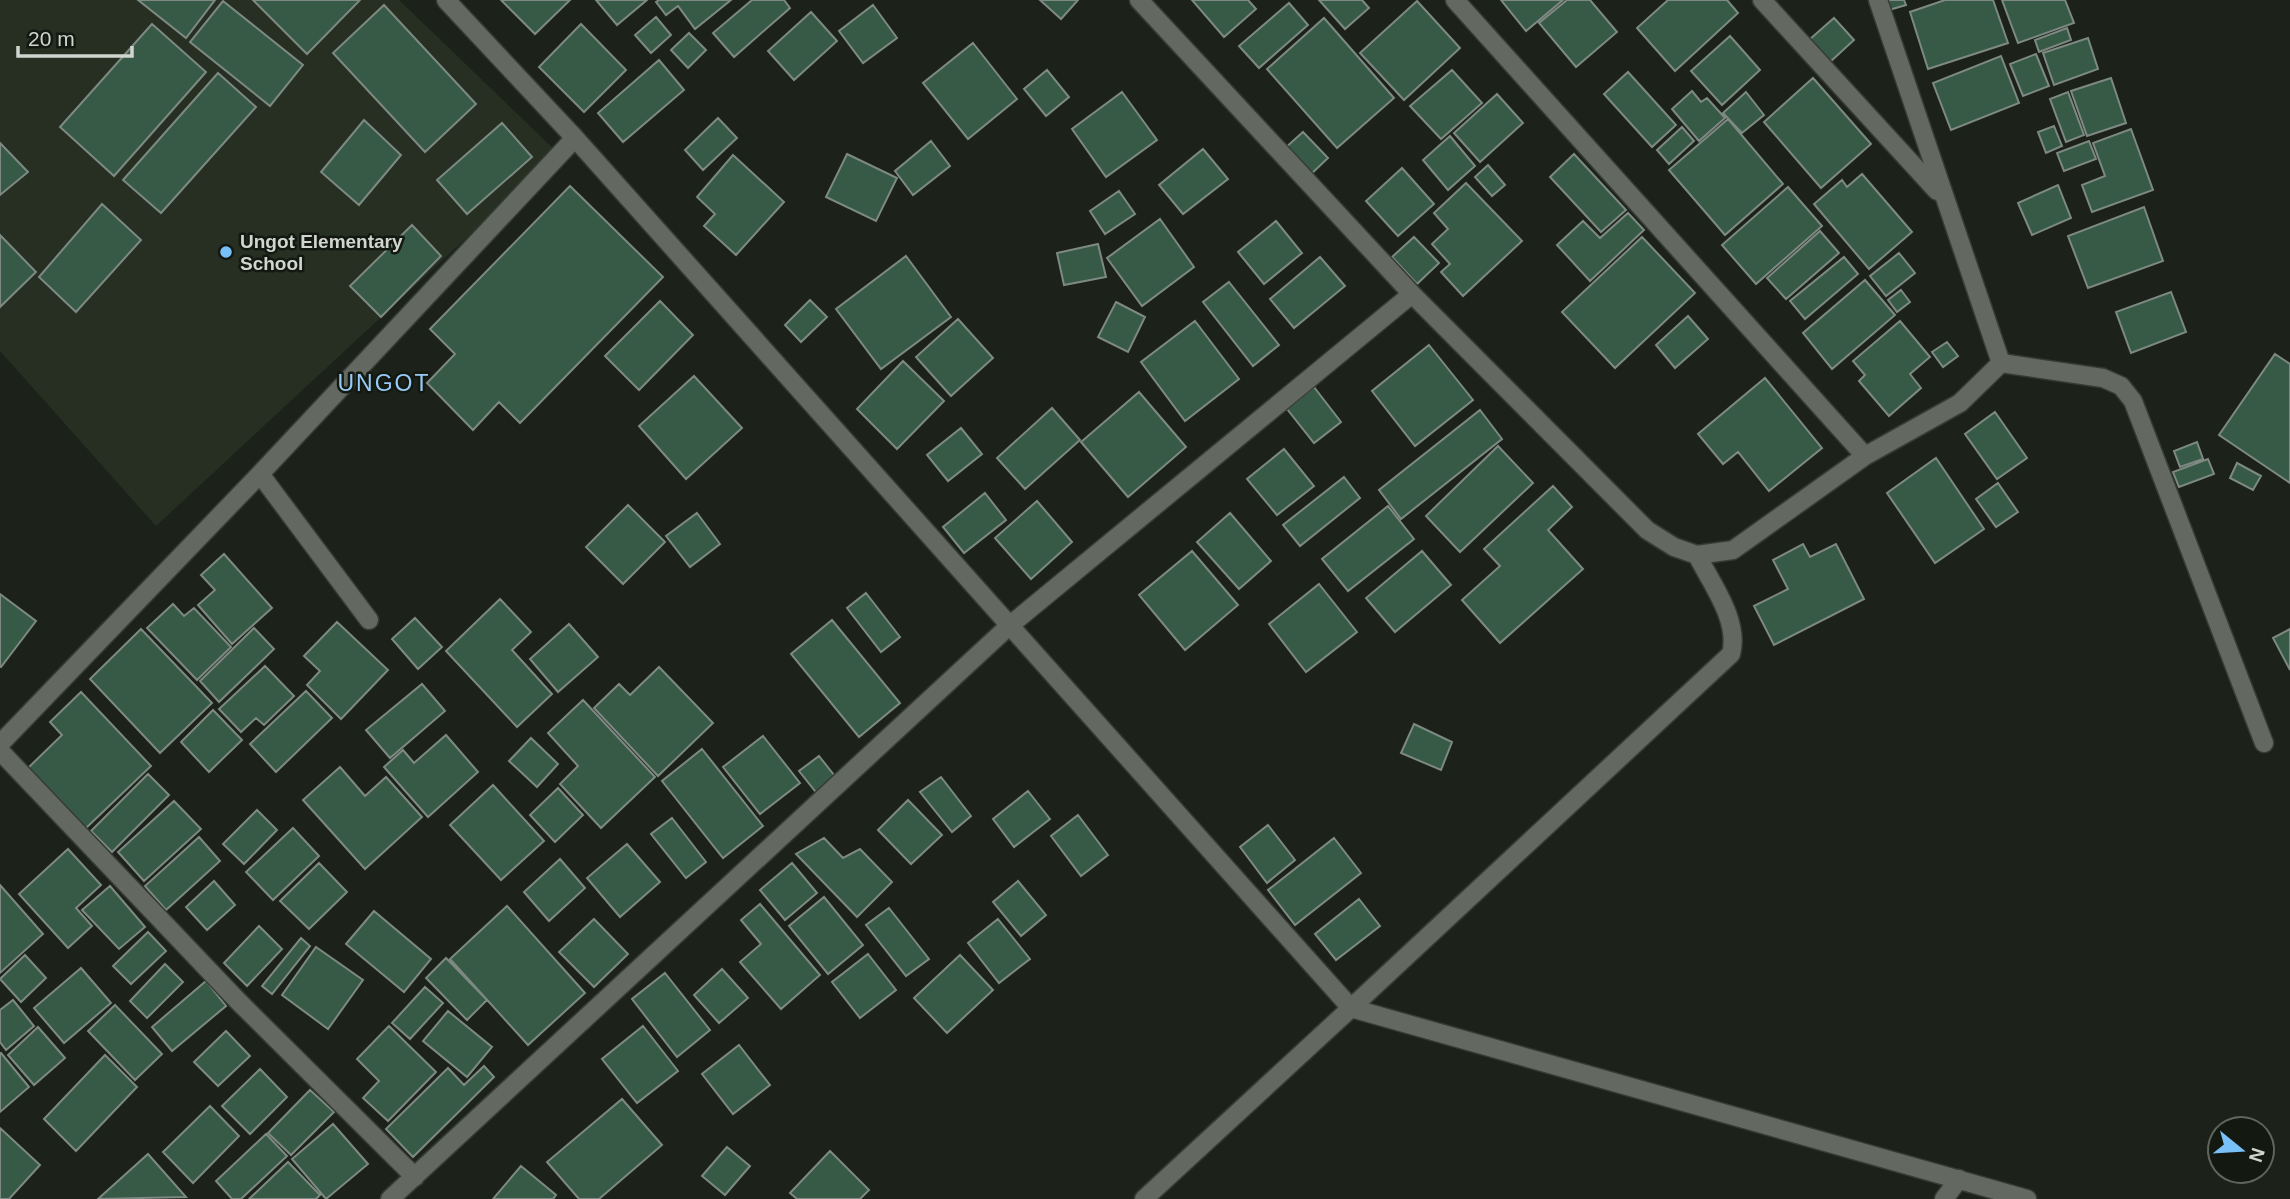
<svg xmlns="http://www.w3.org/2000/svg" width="2290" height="1199" viewBox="0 0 2290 1199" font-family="Helvetica,sans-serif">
<rect width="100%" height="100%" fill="#1c221a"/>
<path fill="#262f22" d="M0,0H399L558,153L156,526L0,351Z"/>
<path fill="#365a45" stroke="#7d8982" stroke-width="2" d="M138,0H215L186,38Z
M253,0H360L307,54Z
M501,0H570L535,34Z
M596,0H647L617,25Z
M659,0H731L695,29L678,6L666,15L656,2Z
M752,0H784L790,8L734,57L713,33Z
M1040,0H1078L1061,19Z
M1192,0H1248L1256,9L1224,37Z
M1319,0H1362L1369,8L1345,29Z
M1501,0H1563L1526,31Z
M1567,0H1590L1617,32L1576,67L1539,23Z
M1668,0H1727L1738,13L1675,71L1637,28Z
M1886,0H1904L1906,5L1889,10Z
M1945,0H1993L2008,43L1928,69L1910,12Z
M2002,0H2065L2074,23L2018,43Z
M223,1L303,65L270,106L190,42Z
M1417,1L1460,48L1404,100L1360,53Z
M1289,3L1308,25L1259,68L1239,46Z
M384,5L476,104L425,152L333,53Z
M873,5L897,38L863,63L839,31Z
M811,12L837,41L794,80L768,51Z
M656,17L671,35L651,53L635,35Z
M1324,18L1394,98L1337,148L1267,69Z
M1834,18L1854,40L1830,62L1810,39Z
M152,24L206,72L114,176L60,127Z
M581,24L626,70L584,112L539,67Z
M2067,28L2071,40L2039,52L2035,40Z
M689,33L706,50L688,68L671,50Z
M1730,36L1760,70L1722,105L1691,71Z
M2088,38L2098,69L2054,85L2043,53Z
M973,43L1017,99L968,139L923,83Z
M2036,54L2049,86L2023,96L2010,64Z
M2001,56L2019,103L1951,130L1933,83Z
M659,60L684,90L623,142L598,113Z
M1047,70L1069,97L1046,116L1024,89Z
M1452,70L1482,103L1441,139L1410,106Z
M1628,72L1676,125L1652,147L1604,94Z
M218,73L256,107L161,213L123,180Z
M1813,78L1871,144L1821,188L1764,122Z
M2111,78L2126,123L2087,136L2071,91Z
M1692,91L1701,102L1707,98L1725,118L1699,141L1672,109Z
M1122,92L1157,140L1106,177L1072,129Z
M1746,92L1764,115L1742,133L1723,113Z
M2068,92L2084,135L2066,142L2050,99Z
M1497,94L1523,123L1480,162L1454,133Z
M718,118L737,138L703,170L685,150Z
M1728,119L1783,184L1725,235L1669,170Z
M364,120L401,155L359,205L321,172Z
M502,123L532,157L467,214L437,180Z
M2054,126L2062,146L2046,153L2038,132Z
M1682,127L1694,141L1669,164L1657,150Z
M2131,129L2153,190L2092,212L2082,185L2105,176L2093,143Z
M1303,132L1328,158L1309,176L1284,149Z
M1450,136L1475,166L1448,190L1423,160Z
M931,141L950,166L913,195L895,171Z
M2089,141L2096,159L2064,171L2057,153Z
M0,143L28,172L0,195Z
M1203,149L1228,179L1183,214L1159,185Z
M847,154L897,178L876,221L826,197Z
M1574,154L1626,210L1601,232L1550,177Z
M733,155L784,202L736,255L704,226L715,214L697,197Z
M1488,165L1505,185L1492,196L1475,177Z
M1402,168L1434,204L1398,236L1366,201Z
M1862,174L1912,232L1869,269L1814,204L1842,180L1847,187Z
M1466,183L1522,241L1463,296L1441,272L1450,264L1432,244L1448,229L1434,213Z
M2058,185L2071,218L2032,235L2018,203Z
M570,186L663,277L520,423L499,402L473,430L427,383L455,354L430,329Z
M1788,187L1822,226L1756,284L1722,245Z
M1119,191L1135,214L1105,234L1090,211Z
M102,204L141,240L76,312L39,277Z
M2144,207L2163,261L2088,288L2068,236Z
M1628,213L1644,230L1590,281L1557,245L1583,221L1600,238Z
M1160,219L1194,267L1142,306L1107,258Z
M1276,221L1302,253L1264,284L1238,252Z
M412,225L441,256L381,317L350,286Z
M1820,231L1839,253L1786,299L1767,278Z
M0,235L36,272L0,307Z
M1414,237L1439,263L1417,284L1392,257Z
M1642,237L1695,293L1615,368L1562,312Z
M1098,244L1106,277L1064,285L1057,253Z
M1899,253L1915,273L1886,296L1870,276Z
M906,256L951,317L881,369L836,309Z
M1320,257L1345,286L1294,328L1270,299Z
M1844,257L1858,274L1805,319L1790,301Z
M1865,280L1895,315L1832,369L1803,333Z
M1229,282L1279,345L1253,366L1203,302Z
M1901,290L1910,302L1897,312L1888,300Z
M2171,292L2186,332L2131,353L2116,312Z
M810,300L827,317L801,342L785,325Z
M660,301L693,335L639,390L605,356Z
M1116,302L1145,317L1128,352L1098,337Z
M1688,316L1708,339L1675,368L1656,345Z
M958,319L993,358L951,396L916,357Z
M1195,321L1239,379L1185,421L1141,362Z
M1900,321L1930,357L1910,374L1921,388L1889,416L1859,381L1865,375L1853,361Z
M1947,342L1958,356L1943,367L1932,352Z
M1429,345L1473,400L1415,446L1372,391Z
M2275,354L2290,364V483L2219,435Z
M903,361L944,401L897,449L857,409Z
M694,376L742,428L686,479L639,426Z
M1765,378L1822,448L1769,491L1738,452L1723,464L1698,434Z
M1314,387L1341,422L1314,443L1287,409Z
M1139,392L1186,447L1128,497L1081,442Z
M1052,408L1080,440L1025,489L997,458Z
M1480,410L1502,439L1401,519L1379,490Z
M1995,412L2027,458L1997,479L1965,434Z
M961,428L982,454L948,481L927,455Z
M2197,442L2203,459L2180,467L2174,451Z
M1498,446L1533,483L1460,552L1426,516Z
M1284,449L1314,486L1277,515L1247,479Z
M1936,458L1984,529L1935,563L1887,493Z
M2208,459L2214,474L2179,487L2173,472Z
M2237,463L2261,476L2253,490L2230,478Z
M1344,477L1360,498L1300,546L1283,525Z
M1998,483L2018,512L1996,527L1976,499Z
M1553,486L1572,507L1548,530L1583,569L1500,643L1462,600L1500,566L1484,549Z
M985,493L1006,520L964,553L943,527Z
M1037,501L1072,542L1031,579L995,538Z
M628,505L665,542L623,584L586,547Z
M1388,506L1414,539L1348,591L1322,559Z
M697,513L720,544L690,567L666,536Z
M1230,513L1271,561L1239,589L1197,542Z
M1803,544L1810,557L1836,544L1864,599L1774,645L1754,606L1788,589L1773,560Z
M1192,551L1238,605L1185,650L1139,595Z
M1422,551L1451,585L1395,632L1366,598Z
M224,554L272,608L232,644L198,605L215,590L201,575Z
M1319,584L1357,632L1306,672L1269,624Z
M866,593L900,637L881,652L847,608Z
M0,594L36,621L1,667H0Z
M500,599L531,632L512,650L552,694L517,727L446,651Z
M173,604L184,616L194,608L231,647L197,680L147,628Z
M415,618L442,647L418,669L392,639Z
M832,620L900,703L859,737L791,654Z
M337,622L388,670L341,719L307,685L320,671L304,656Z
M569,624L598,657L558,692L530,659Z
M254,628L274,649L219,702L200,681Z
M141,629L212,703L160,753L90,679Z
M2290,629V670L2273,638Z
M265,666L294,696L264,725L256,718L241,732L219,709Z
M659,667L713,723L658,776L594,708L619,684L630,695Z
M422,684L445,711L390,758L366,730Z
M306,691L332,718L276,772L250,744Z
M81,692L151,766L85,829L28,768L62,735L50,722Z
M583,700L655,777L601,828L560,784L578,766L548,733Z
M213,710L242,740L209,772L181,742Z
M1414,724L1452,742L1441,770L1401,753Z
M446,735L478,772L428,817L384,767L403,750L414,763Z
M763,736L800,783L760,814L723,767Z
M531,738L558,764L537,787L509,761Z
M702,749L763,826L723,858L662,781Z
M819,756L838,780L819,796L799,771Z
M340,767L365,796L386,777L422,817L365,869L303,800Z
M148,774L169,795L112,852L91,831Z
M941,777L971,816L952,832L920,792Z
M493,785L544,841L501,880L450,825Z
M558,788L583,815L555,842L530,815Z
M1028,791L1050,819L1014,847L993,819Z
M908,800L942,835L911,864L878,830Z
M174,801L201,829L144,881L118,852Z
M257,810L277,830L244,864L223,844Z
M1078,815L1108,855L1081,876L1051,836Z
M672,818L706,862L686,878L651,834Z
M1268,825L1295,860L1267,883L1240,847Z
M293,828L319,856L273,900L246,872Z
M199,837L220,861L166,910L145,886Z
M824,838L843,858L860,849L892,882L857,917L796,854Z
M1334,838L1361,873L1295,925L1268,890Z
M627,844L660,882L620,917L587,878Z
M68,849L101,885L76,908L92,926L68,948L19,894Z
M560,859L585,888L549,921L524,892Z
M319,863L347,892L309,929L280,901Z
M792,863L817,893L785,920L760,890Z
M214,881L235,905L207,930L186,907Z
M1018,881L1046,915L1021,936L993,902Z
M0,885L43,934L0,973Z
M110,886L145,927L119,949L82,910Z
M824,897L863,945L828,974L789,926Z
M1359,899L1380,926L1336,960L1315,934Z
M760,904L820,975L781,1009L740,962L761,944L741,920Z
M507,906L585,993L528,1045L450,959Z
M889,908L929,959L906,976L866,925Z
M374,911L431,959L404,992L346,944Z
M594,919L628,954L594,987L559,952Z
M998,919L1030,959L999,983L968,943Z
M259,926L282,949L247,986L224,963Z
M148,932L166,951L131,984L113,966Z
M301,938L310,946L272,994L262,986Z
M316,947L363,980L328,1029L282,995Z
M868,954L896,990L860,1018L832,982Z
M25,955L46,978L21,1002L0,979Z
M960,955L993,990L947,1033L914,998Z
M446,958L487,1000L467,1020L426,978Z
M165,964L183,982L147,1018L130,1001Z
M81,968L111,1003L64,1043L34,1008Z
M722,969L748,998L719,1023L694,995Z
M665,973L710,1030L677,1057L632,999Z
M206,981L226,1006L172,1051L152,1027Z
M425,987L443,1003L410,1039L392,1023Z
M13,1000L34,1026L6,1050L0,1042V1010Z
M115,1005L162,1054L135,1080L88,1031Z
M448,1011L492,1047L467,1077L423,1041Z
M389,1026L436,1072L388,1121L363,1098L379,1081L357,1059Z
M643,1026L678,1071L637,1103L602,1059Z
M38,1027L65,1058L34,1085L8,1055Z
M226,1031L250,1056L218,1086L194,1062Z
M739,1045L770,1085L733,1114L702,1074Z
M1,1053L29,1087L0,1112V1054Z
M105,1055L137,1087L76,1151L44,1119Z
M484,1066L494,1077L413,1157L386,1129L448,1068L464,1085Z
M260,1069L287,1097L250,1134L222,1106Z
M310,1090L334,1112L291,1155L268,1133Z
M622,1099L662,1145L599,1199H579L547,1162Z
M210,1106L239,1136L193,1183L163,1152Z
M333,1124L368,1164L326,1199L292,1159Z
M0,1128L40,1165L9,1199H0Z
M266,1134L287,1156L241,1199H232L216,1181Z
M727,1147L750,1166L725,1195L702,1176Z
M830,1151L869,1190L860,1199H797L790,1193Z
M148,1154L186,1197L98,1199Z
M288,1162L320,1195L316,1199H249Z
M521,1166L556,1195L553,1199H493Z"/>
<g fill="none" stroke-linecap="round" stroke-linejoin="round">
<defs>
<path id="minor" d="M446,0L575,138L1351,1008L1144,1199
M1139,0L1412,294L1647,530L1674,547L1697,555L1733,550L1865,456L1960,403L2001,363
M1455,0L1865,456
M1762,0L1937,191
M1878,0L2001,363
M2001,363L2103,378L2121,386L2133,401L2264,743
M260,474L369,620
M0,744L260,474L575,138
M0,751L239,1002L415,1177
M1351,1008L2027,1199
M1351,1008L1731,654C1740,621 1711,583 1697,555
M390,1199L1009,626L1412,294
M1944,1199L1959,1179"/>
</defs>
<use href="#minor" stroke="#373b36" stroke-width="21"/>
<use href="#minor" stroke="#636960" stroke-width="18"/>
</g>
<circle fill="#79bff8" stroke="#131911" stroke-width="2.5" cx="226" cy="252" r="7"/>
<g text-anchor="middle" stroke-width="5" stroke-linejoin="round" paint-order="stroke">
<g font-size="19" font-weight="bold" fill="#d1d5d0" stroke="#131911" text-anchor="start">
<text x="240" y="248">Ungot Elementary<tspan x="240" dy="22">School</tspan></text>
</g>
<g font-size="23" letter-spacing="2" fill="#97c9f4" stroke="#131911">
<text x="384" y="391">UNGOT</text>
</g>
</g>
<g transform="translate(2241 1150) rotate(108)"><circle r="33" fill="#131911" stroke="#5f645d" stroke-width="2"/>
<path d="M0-5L12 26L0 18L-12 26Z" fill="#79bff8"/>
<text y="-10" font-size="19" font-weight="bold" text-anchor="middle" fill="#d1d5d0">N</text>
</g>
<path d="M18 46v10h114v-10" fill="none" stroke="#d1d5d0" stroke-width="3.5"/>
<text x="28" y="46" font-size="21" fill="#d1d5d0" stroke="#131911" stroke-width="5" paint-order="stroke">20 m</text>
</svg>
